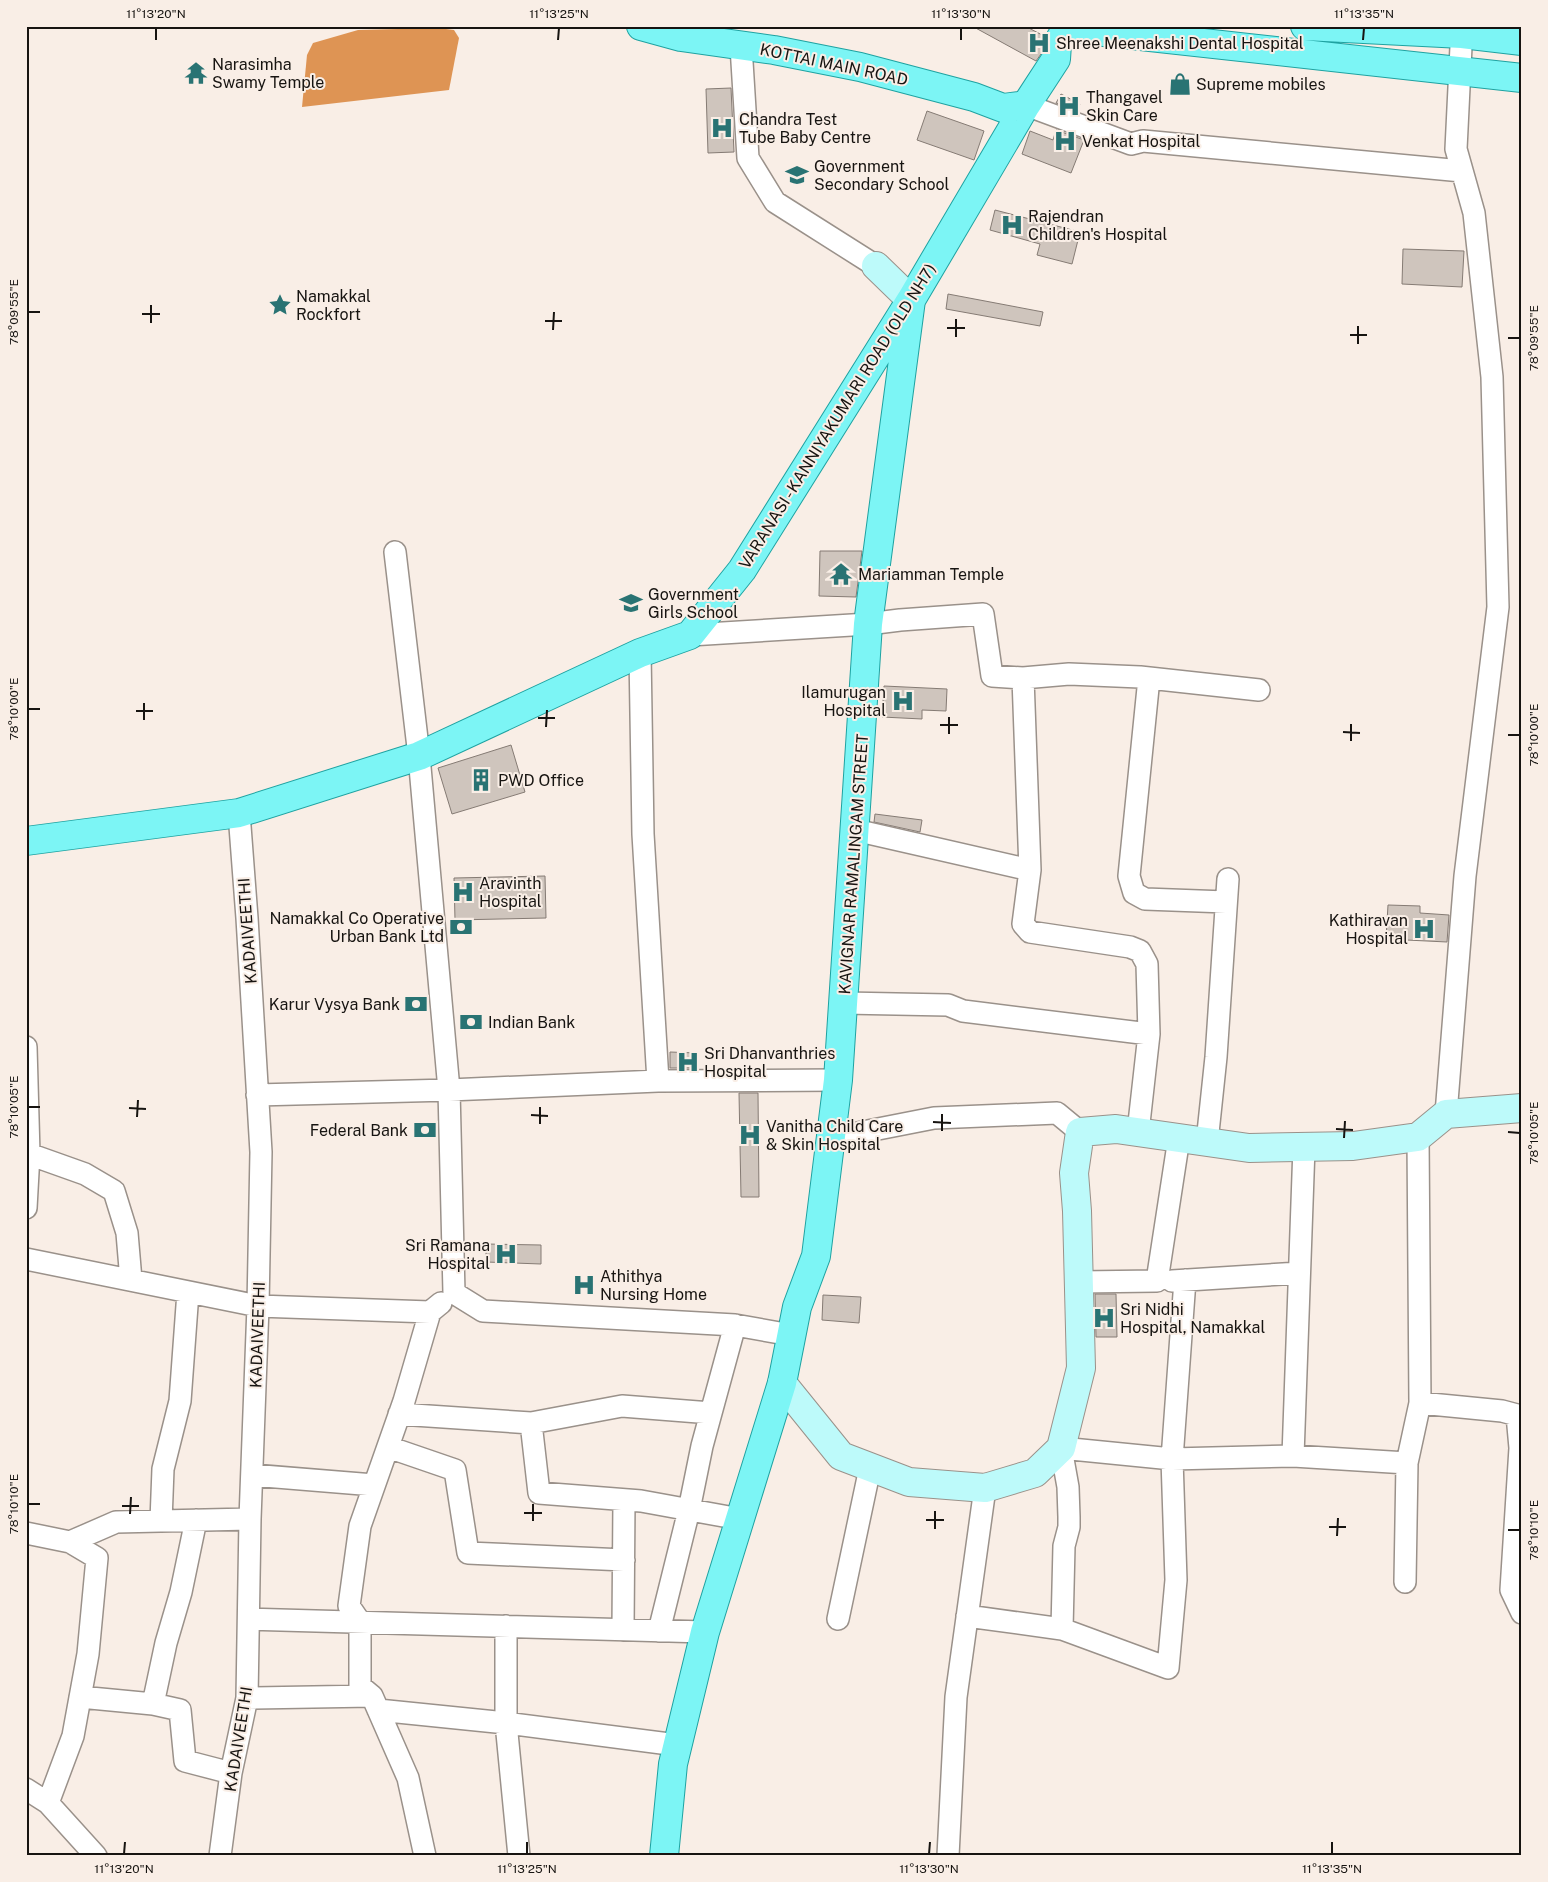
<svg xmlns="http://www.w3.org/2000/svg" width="1548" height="1882" viewBox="0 0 1548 1882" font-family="'Public Sans',sans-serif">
<rect width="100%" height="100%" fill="#f9eee6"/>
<path fill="#de9454" d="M438,28L454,30L459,38L449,90L302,107L307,55L313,43L358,30Z"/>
<path fill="#cfc5bd" stroke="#857b74" d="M972,26H1025L1044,36L1041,54L1036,61Z
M731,88L734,152L708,153L706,89Z
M1061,94L1080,104L1076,110L1056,103Z
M927,111L984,131L974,160L917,140Z
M1056,130L1084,140L1071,173L1022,154L1030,131L1053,140Z
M995,210L1080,232L1072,264L1037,255L1040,244L990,230Z
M1403,249L1464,251L1462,287L1402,284Z
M948,294L1043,312L1040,326L946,309Z
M820,551H862L856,597L819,596Z
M884,686L947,689L946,711L922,710V719L882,717Z
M511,745L525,792L452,814L438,768Z
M875,814L922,820L920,832L874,822Z
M545,876L546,918L455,920L454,878Z
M1388,905L1420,906V913L1449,915L1447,942L1386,939Z
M670,1052L697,1053L696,1068H670Z
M739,1093H758L759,1197H741Z
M486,1244L541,1245V1264L486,1262Z
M1095,1294H1116L1117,1337H1096Z
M823,1295L861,1297L859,1323L822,1320Z"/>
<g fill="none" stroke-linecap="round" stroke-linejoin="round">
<defs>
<path id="street" d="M741,46L748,158L775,202L876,266
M1026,105L1131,144L1143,141L1462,171
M395,552L419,756L449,1090L454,1293L483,1311L735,1325L791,1335
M690,635L868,624L900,620L983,614L992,676L1023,678
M640,653L643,834L658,1081
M1149,678L1129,876L1134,893L1145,899L1226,902
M855,830L1030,870L1023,678L1069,674L1140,677L1259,690
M1030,870L1023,924L1030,932L1130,947L1140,951L1147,964L1149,1034
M844,1003L948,1005L963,1011L1149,1034L1138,1132
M26,1047L29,1154L26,1208
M257,1095L449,1090L658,1081L838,1080
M1446,1114L1465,876L1498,607L1492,377L1474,213L1456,149L1462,26
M832,1138L934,1118L1057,1113L1080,1132
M1207,1142L1216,1057L1228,879
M26,1153L85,1174L114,1191L127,1233L131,1280
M26,1259L258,1306L430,1312L441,1303
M1172,1281L1299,1273
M1079,1282L1157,1281L1179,1138
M1420,1403L1502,1411L1517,1415L1520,1448L1511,1590L1522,1613
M399,1414L531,1423L622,1406L711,1413
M531,1423L539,1493L641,1501L740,1519
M388,1447L455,1470L468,1553L624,1560
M1293,1456L1304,1147
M252,1475L374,1485
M161,1521L163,1469L180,1401L188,1292
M26,1533L70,1542L116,1522L250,1519
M1405,1582L1407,1463L1420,1403L1418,1137
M967,1616L1062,1629L1168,1668L1176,1580L1172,1459L1185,1280
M249,1619L705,1632
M838,1619L870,1468
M506,1626V1723L519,1856
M1062,1629L1064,1546L1069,1527V1517L1068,1487L1061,1448L1172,1459L1293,1456L1407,1463
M623,1630L624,1500
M659,1631L689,1510L702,1446L735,1325
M80,1697L153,1704L180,1710L185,1761L231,1773
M247,1698L372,1696
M153,1704L166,1643L181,1592L196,1520
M378,1710L506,1723L677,1745
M26,1789L48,1803L96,1856
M48,1803L73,1736L88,1654L97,1558L70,1542
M220,1856L231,1773L247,1698L250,1519L258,1306L261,1152L247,918L239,813
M425,1856L408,1778L372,1696L360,1686V1622L349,1606L360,1526L404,1401L430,1312
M948,1856L956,1697L985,1488"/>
<path id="secondary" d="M876,266L911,300
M782,1383L841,1456L909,1482L985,1488L1035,1473L1061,1448L1081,1368L1077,1211L1074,1173L1080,1132L1116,1129L1249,1148L1353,1146L1418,1137L1446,1114L1522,1108"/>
<path id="primary" d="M641,26L681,37L774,50L860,67L974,97L1003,108L1026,105
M1077,26L1086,30L1522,78
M1305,26L1462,34L1522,41
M26,841L239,813L419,756L640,653L690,635L742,570L911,300L1026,105L1056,59L1057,44L1068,26
M664,1856L673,1764L705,1632L782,1383L797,1307L816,1256L838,1080L868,624L911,300"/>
</defs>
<use href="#street" stroke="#9a918a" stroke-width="24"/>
<use href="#secondary" stroke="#9a918a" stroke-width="30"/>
<use href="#primary" stroke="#1fa2a1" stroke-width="30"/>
<use href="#street" stroke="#fff" stroke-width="21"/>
<use href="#secondary" stroke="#bdfafa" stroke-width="28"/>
<use href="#primary" stroke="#7cf5f5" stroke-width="28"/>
</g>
<path fill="none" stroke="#171411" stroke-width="2" d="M156,40V28M558,40L559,28M961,40V28M1363,40L1364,28M28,312H40M142,314H160M545,321H562M151,323V305M947,328H965M553,330L554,312M1350,335H1367M956,337V319M1508,338H1520M1358,344V326M28,709H40M136,711H153M538,718H555M144,720V703M940,725H958M546,727L547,710M1343,732L1360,733M949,734V717M1508,735H1520M1351,741V724M28,1107H40M129,1108L146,1109M531,1115L548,1116M137,1117L138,1100M933,1122L951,1123M540,1124V1107M1336,1129L1353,1130M942,1131V1114M1508,1132L1520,1133M1344,1138L1345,1121M28,1504H40M122,1506H139M524,1513H542M130,1514L131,1497M926,1520H944M533,1521V1504M1329,1527H1346M935,1529V1511M1508,1530H1520M1337,1536L1338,1518M124,1854L125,1842M527,1854V1842M929,1854L930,1842M1332,1854V1842"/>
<defs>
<symbol id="hospital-bare" viewBox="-9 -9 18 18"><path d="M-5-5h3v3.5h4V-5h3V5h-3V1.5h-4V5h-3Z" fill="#297373" stroke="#f9eee6" stroke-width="2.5" paint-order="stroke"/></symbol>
<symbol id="temple-bare" viewBox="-9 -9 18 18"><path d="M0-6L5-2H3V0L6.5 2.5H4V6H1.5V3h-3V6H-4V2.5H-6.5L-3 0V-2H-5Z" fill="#297373" stroke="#f9eee6" stroke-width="2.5" paint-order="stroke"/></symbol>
<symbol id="shop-bare" viewBox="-9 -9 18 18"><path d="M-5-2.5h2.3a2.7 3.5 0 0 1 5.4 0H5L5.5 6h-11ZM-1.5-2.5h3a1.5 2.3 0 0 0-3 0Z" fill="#297373" stroke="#f9eee6" stroke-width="2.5" paint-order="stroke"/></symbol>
<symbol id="school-bare" viewBox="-9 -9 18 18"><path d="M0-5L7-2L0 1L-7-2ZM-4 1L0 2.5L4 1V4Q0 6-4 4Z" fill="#297373" stroke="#f9eee6" stroke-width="2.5" paint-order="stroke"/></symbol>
<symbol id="sight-bare" viewBox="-9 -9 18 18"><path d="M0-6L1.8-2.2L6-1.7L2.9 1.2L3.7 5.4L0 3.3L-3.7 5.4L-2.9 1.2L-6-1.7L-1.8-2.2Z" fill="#297373" stroke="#f9eee6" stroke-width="2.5" paint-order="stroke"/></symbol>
<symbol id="building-bare" viewBox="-9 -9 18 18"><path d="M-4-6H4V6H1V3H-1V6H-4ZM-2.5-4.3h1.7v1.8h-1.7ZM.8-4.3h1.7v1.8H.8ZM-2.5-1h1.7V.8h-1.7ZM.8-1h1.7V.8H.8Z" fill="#297373" stroke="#f9eee6" stroke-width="2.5" paint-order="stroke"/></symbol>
<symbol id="bank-bare" viewBox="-9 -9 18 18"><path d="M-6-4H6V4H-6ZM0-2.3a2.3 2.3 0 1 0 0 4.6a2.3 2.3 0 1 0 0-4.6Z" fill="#297373" stroke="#f9eee6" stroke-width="2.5" paint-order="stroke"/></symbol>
</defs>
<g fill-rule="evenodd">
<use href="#hospital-bare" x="1023" y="27" width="32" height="32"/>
<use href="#temple-bare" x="180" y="57" width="32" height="32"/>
<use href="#shop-bare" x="1164" y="68" width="32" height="32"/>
<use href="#hospital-bare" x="1053" y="90" width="32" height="32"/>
<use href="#hospital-bare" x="706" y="112" width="32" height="32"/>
<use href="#hospital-bare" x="1049" y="125" width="32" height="32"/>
<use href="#school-bare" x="781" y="159" width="32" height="32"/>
<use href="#hospital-bare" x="996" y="209" width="32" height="32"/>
<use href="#sight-bare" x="264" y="289" width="32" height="32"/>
<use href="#temple-bare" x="825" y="558" width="32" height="32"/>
<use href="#school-bare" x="615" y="587" width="32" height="32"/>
<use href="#hospital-bare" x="887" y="685" width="32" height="32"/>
<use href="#building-bare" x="465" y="764" width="32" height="32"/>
<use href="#hospital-bare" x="447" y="876" width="32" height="32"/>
<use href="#bank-bare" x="445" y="911" width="32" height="32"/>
<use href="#hospital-bare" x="1408" y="913" width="32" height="32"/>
<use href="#bank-bare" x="400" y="988" width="32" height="32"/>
<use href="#bank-bare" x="455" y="1006" width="32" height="32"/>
<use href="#hospital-bare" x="672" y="1046" width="32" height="32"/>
<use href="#bank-bare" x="409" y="1114" width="32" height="32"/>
<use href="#hospital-bare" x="734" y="1119" width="32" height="32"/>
<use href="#hospital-bare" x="490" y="1238" width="32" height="32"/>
<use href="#hospital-bare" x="568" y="1269" width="32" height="32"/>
<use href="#hospital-bare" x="1088" y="1302" width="32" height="32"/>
</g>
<g text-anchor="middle" stroke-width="4" stroke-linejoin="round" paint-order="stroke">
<g font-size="16" fill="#171411" stroke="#f9eee6" text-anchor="start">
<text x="1056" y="49">Shree Meenakshi Dental Hospital</text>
<text x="212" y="70">Narasimha<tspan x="212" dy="18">Swamy Temple</tspan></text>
<text x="1196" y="90">Supreme mobiles</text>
<text x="1086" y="103">Thangavel<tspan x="1086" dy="18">Skin Care</tspan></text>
<text x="739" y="125">Chandra Test<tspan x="739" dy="18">Tube Baby Centre</tspan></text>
<text x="1082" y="147">Venkat Hospital</text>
<text x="814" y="172">Government<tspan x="814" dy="18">Secondary School</tspan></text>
<text x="1028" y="222">Rajendran<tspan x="1028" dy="18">Children's Hospital</tspan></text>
<text x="296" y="302">Namakkal<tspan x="296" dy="18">Rockfort</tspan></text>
<text x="858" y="580">Mariamman Temple</text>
<text x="648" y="600">Government<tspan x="648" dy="18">Girls School</tspan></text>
<text x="886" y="698" text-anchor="end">Ilamurugan<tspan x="886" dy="18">Hospital</tspan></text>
<text x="498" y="786">PWD Office</text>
<text x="479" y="889">Aravinth<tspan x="479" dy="18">Hospital</tspan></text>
<text x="444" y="924" text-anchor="end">Namakkal Co Operative<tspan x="444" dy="18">Urban Bank Ltd</tspan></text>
<text x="1408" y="926" text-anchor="end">Kathiravan<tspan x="1408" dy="18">Hospital</tspan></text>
<text x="400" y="1010" text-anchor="end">Karur Vysya Bank</text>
<text x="488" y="1028">Indian Bank</text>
<text x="704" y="1059">Sri Dhanvanthries<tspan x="704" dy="18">Hospital</tspan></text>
<text x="766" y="1132">Vanitha Child Care<tspan x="766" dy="18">&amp; Skin Hospital</tspan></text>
<text x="408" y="1136" text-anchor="end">Federal Bank</text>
<text x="490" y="1251" text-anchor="end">Sri Ramana<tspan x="490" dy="18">Hospital</tspan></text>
<text x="600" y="1282">Athithya<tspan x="600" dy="18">Nursing Home</tspan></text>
<text x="1120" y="1315">Sri Nidhi<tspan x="1120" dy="18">Hospital, Namakkal</tspan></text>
</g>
<g font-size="16" fill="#171411" stroke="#f9eee6">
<text transform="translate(834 64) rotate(12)" y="6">KOTTAI MAIN ROAD</text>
<text transform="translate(837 416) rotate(-58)" y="6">VARANASI - KANNIYAKUMARI ROAD (OLD NH7)</text>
<text transform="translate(853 864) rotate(-86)" y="6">KAVIGNAR RAMALINGAM STREET</text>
<text transform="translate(247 931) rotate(-94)" y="6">KADAIVEETHI</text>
<text transform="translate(257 1335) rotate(-88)" y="6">KADAIVEETHI</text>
<text transform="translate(238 1739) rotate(-81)" y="6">KADAIVEETHI</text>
</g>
</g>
<rect width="1548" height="1882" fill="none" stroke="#f9eee6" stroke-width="55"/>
<rect x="28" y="28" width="1492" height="1826" fill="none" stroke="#171411" stroke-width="2"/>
<g font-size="12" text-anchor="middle" fill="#171411">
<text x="156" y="18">11°13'20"N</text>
<text x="559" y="18">11°13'25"N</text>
<text x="961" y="18">11°13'30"N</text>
<text x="1364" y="18">11°13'35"N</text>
<text transform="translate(14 312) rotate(-90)" y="4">78°09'55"E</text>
<text transform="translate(1534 338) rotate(-90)" y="4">78°09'55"E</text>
<text transform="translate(14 709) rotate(-90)" y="4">78°10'00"E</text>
<text transform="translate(1534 735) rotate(-90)" y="4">78°10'00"E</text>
<text transform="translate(14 1107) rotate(-90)" y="4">78°10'05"E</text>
<text transform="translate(1534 1133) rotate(-90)" y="4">78°10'05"E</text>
<text transform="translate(14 1504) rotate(-90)" y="4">78°10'10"E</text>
<text transform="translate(1534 1530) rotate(-90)" y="4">78°10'10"E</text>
<text x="124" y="1873">11°13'20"N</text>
<text x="527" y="1873">11°13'25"N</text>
<text x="929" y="1873">11°13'30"N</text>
<text x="1332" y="1873">11°13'35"N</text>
</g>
</svg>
